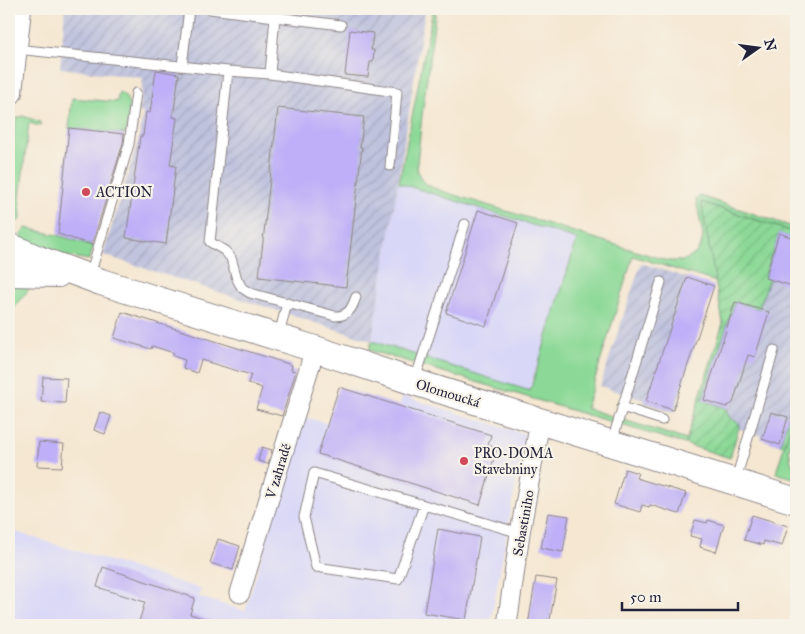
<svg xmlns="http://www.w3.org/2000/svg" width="805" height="634" viewBox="0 0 805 634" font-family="'IM FELL Great Primer',serif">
<defs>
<pattern id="industrial-furrows" width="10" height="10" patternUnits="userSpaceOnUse" patternTransform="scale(1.25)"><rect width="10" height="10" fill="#bfc2dd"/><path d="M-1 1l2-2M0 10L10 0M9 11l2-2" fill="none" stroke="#a4a6bf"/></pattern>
<pattern id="garden-furrows" width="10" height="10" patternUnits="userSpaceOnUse" patternTransform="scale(1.25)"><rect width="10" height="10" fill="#8cd997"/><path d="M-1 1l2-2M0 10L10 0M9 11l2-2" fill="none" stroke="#78ba83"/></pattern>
</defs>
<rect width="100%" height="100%" fill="#f7f3e8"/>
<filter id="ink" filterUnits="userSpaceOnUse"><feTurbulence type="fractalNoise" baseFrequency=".02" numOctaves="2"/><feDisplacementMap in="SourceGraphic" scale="10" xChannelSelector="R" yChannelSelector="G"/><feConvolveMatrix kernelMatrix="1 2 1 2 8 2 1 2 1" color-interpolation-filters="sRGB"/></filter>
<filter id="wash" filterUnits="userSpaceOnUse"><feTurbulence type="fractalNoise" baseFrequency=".0096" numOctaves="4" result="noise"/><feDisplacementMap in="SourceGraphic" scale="20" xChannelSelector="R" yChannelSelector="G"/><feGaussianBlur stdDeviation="1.12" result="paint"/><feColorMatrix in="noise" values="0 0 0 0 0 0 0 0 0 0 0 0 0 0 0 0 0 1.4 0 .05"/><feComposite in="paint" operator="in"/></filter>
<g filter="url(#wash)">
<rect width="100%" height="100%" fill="#f5e7d1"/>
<path fill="#d8d7f8" d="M398,183L577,239L529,391L372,341Z
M339,387L399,406L403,396L525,434L490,625H9V529L22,534L201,589L199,597L245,611L304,417L327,423Z"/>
<path fill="url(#industrial-furrows)" d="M65,9H425L398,183L372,341L103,255L139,138L143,113L139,112L143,78L60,68Z
M701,202L796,233V407L784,447L761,439L762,436L739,429L738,432L694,417L723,322Z
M641,263L713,286L674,413L644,403V400L600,386Z"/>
<path fill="#8cd997" stroke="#577e69" d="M433,9H436L422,116L417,164C418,185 431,187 448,193L668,261H683L695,254L701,246L703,235L696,199L700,196L796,228V233L702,202L716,282L633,256L586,408L687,440L685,444L369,350L372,341L530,391L577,239L399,183Z
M119,92C135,98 127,121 126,134L69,128L72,98L117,102Z
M23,116L40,122V126L29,123L20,198L21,219L12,225L9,223V177L15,124L17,118Z
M26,228L57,235L94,246L89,260L36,251L21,240V234Z
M33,284L9,315V291L13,285Z
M796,407V422L789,449L791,462L796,470V479L776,473Z"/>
<path fill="url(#garden-furrows)" stroke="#577e69" d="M701,202L796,233V239L779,234L765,277L769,279L759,309L735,302L702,400L725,408L729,417L740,424L730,458L685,444L723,323Z
M796,391V407L784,447L780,445Z"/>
<g id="blocks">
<path fill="#beaff8" d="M350,30L373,33L371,50H374L373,62H370L368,77L345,75Z
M156,70L179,74L173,117L177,118L170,165L176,166L166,244L126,238L140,136H143L146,112L150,113Z
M278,108L364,117L360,147H362L346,287L259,277Z
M69,128L124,134L123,143L92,245L58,234Z
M478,210L518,223L486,326L446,313Z
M779,233L796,239V287L765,278Z
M687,277L714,286L673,410L646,401Z
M735,302L769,312L755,357L748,355L733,403L726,407L704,400Z
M122,312L292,365L291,370L296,371L282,416L256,409L262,388L248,383L251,375L201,360L197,373L183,368L185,360L173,356L174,353L152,346L151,349L114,338Z
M43,377L67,378L65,403L41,402Z
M339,387L491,435L488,445L497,448L480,505L318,454Z
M100,412L111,416L105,434L94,430Z
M771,412L788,417L780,445L762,439Z
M39,442L64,444L62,467L37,466Z
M262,447L272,450L268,464L258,461Z
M625,469L638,473L636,478L686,493L679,514L650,505L649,507L642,505L640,512L614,504Z
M548,513L569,516L563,552L541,548Z
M752,515L788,526L782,546L764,541L763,545L744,540Z
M695,520L707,523L708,520L724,525L716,552L700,547L702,539L690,536Z
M438,529L480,537L466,620L424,613Z
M218,539L240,546L233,570L210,563Z
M103,567L195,598L190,614L218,623L217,625H138L145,602L97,587Z
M536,577L557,580L549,625H528Z"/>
</g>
</g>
<g filter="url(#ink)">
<use href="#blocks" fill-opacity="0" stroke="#8c8486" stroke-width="1"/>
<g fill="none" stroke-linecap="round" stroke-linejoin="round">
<defs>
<path id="lane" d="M210,9L341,25
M16,49L228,71L210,242L225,251L231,258L237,279L242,288L250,293L335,316C349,316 352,308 356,297
M182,66L189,9
M228,71L270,74L275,17
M270,74L397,92L390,166
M90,275L129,144L136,93
M279,335L287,303
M415,380L465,224
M622,407L662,420
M612,441L661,282
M736,479L774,350
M424,505L398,579L316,567L304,517L314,473L520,533"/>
<path id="street" d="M240,593L315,349
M507,625L520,533L540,421"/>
<path id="secondary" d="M9,92L18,9
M9,246L36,258L101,282L315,349L414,382L796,501
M9,273L58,274"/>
</defs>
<use href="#lane" stroke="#8c8486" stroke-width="11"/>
<use href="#street" stroke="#8c8486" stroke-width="21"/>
<use href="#secondary" stroke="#8c8486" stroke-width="28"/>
<use href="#lane" stroke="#fff" stroke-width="9"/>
<use href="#street" stroke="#fff" stroke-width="19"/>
<use href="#secondary" stroke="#fff" stroke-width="26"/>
</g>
</g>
<g fill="#d1495b" stroke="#f7f3e8" stroke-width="2">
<circle cx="86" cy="192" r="5"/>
<circle cx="464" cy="461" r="5"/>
</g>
<g text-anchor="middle" stroke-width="4.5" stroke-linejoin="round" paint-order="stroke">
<g font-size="14" fill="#22223b" stroke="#f7f3e8" text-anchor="start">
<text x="96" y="197">ACTION</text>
<text x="474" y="458">PRO-DOMA<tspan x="474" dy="16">Stavebniny</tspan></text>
</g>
<g font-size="14" fill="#22223b" stroke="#f7f3e8">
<text transform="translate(448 393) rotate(17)" y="5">Olomoucká</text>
<text transform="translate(278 471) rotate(-73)" y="5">V zahradě</text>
<text transform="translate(523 523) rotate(-80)" y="5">Sebastiniho</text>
</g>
</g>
<rect width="805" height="634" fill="none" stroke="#f7f3e8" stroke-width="30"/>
<g transform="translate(758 48) rotate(76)" stroke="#f7f3e8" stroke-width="4" paint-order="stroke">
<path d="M0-4L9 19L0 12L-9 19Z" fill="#22223b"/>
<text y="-8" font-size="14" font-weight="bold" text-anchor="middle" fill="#22223b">N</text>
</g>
<path d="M622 602v8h116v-8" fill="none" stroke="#22223b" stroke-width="2.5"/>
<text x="630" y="602" font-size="15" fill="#22223b" stroke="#f7f3e8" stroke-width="4" paint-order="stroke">50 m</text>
</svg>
